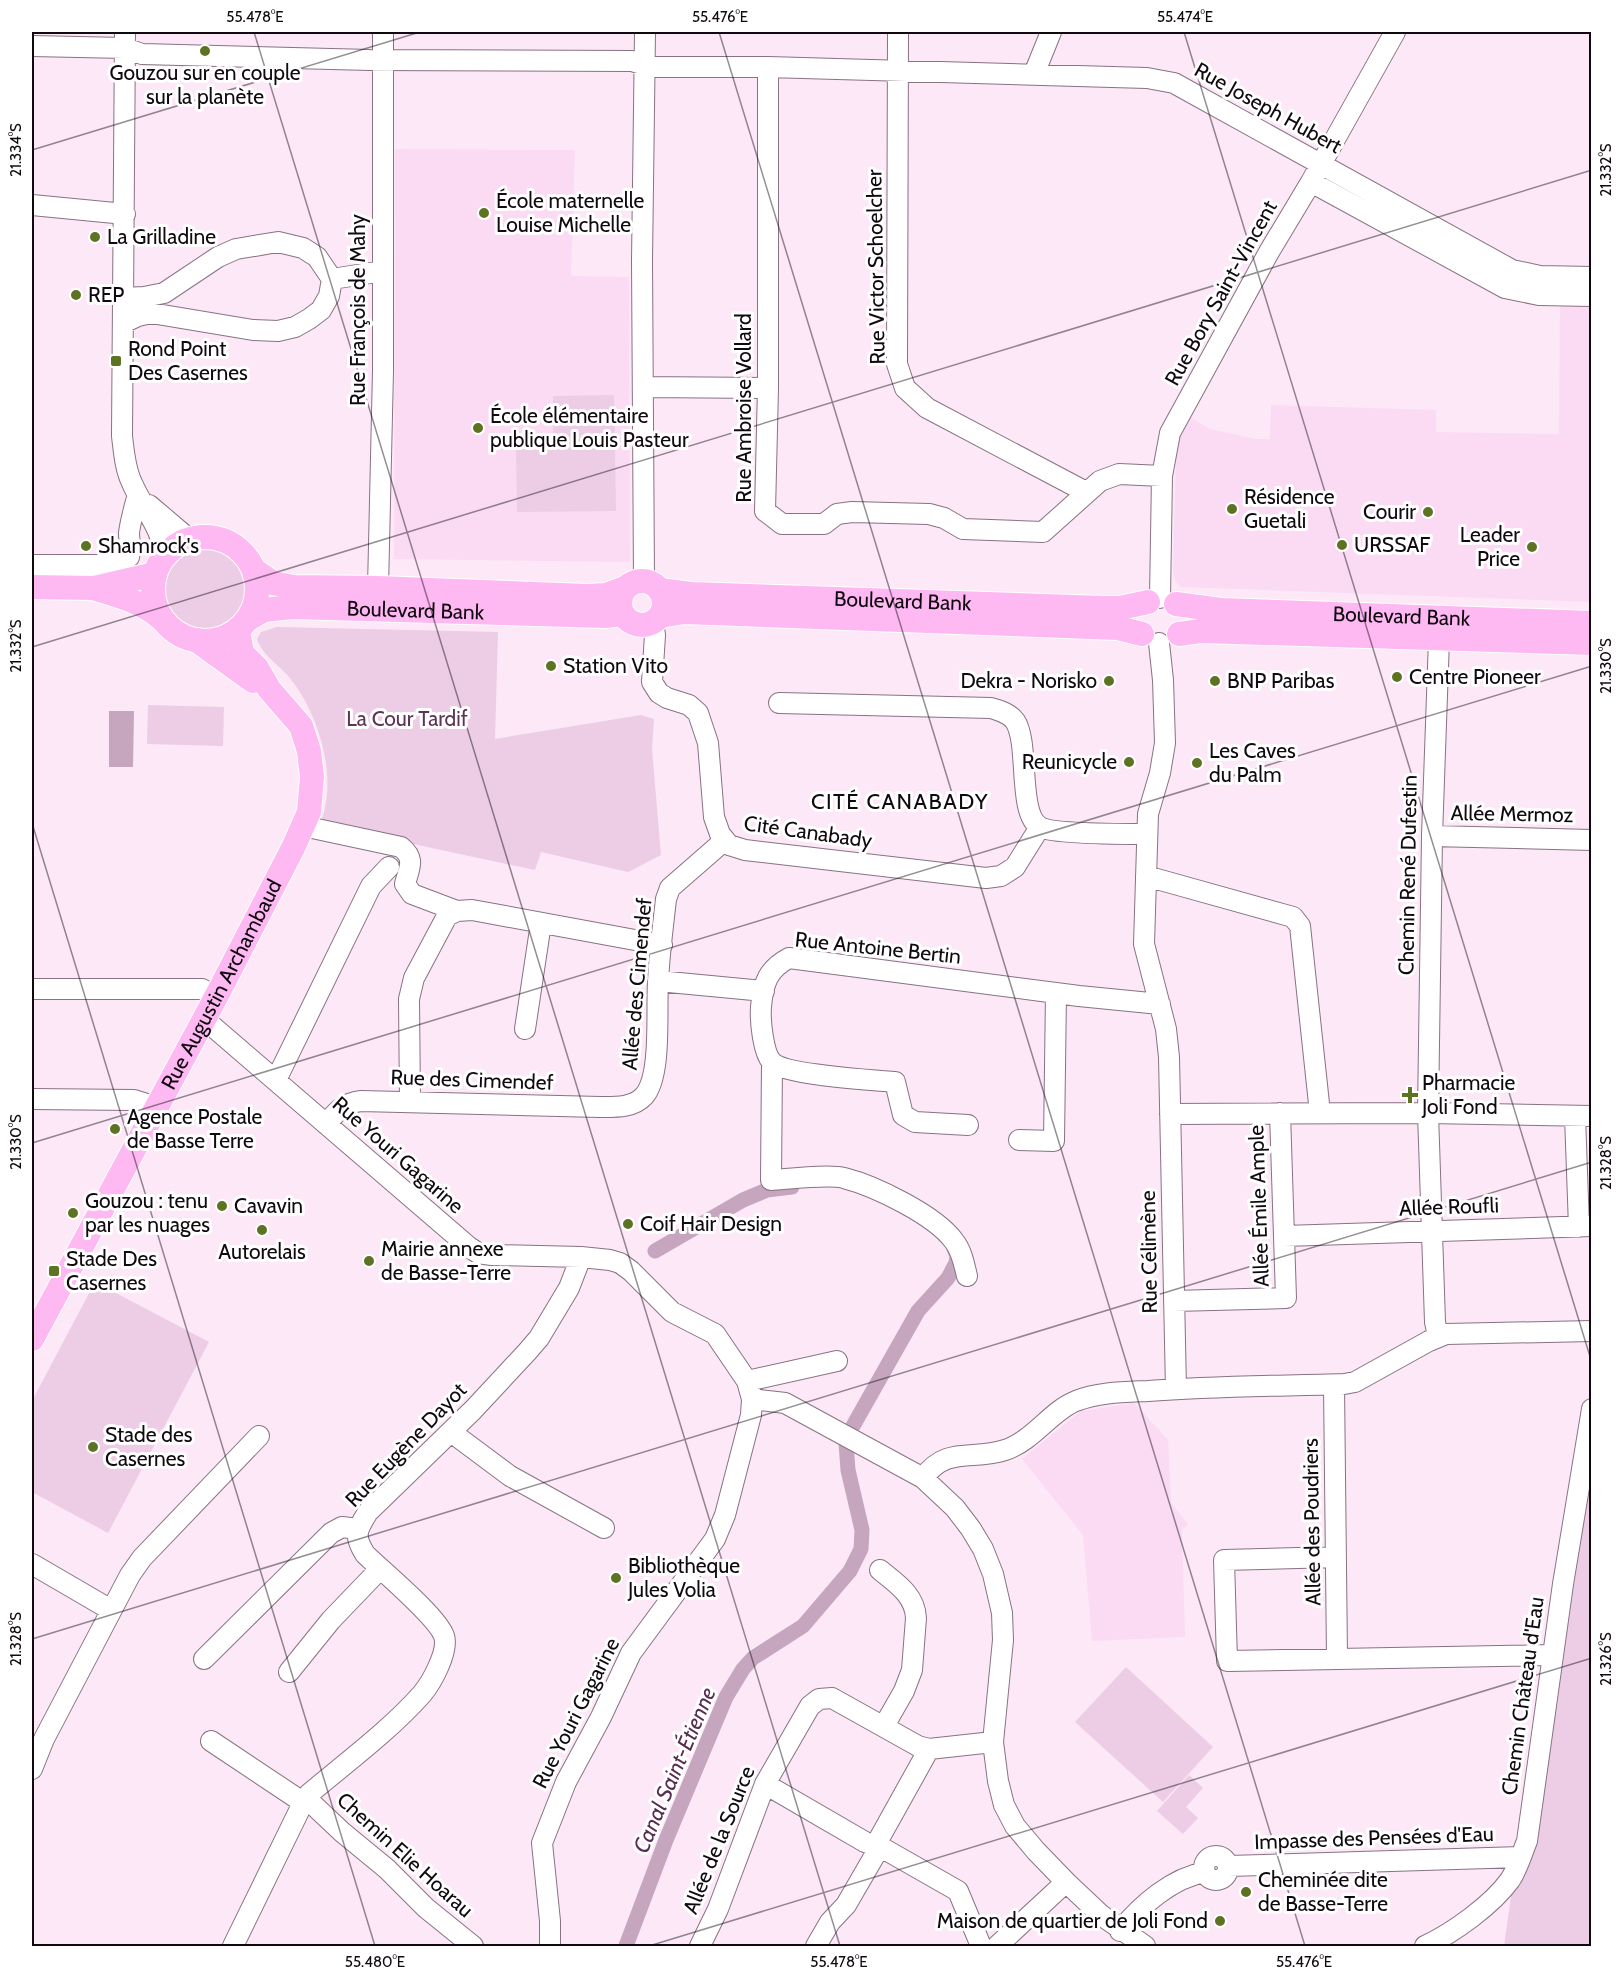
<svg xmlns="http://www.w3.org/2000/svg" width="1623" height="1978" viewBox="0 0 1623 1978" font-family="Cabin,sans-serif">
<rect width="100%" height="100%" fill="#fce8f7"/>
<path fill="#fbdbf4" d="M395,149L575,150L571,276L629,277L630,562L394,559Z
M1560,302L1591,303V602L1181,587L1176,582L1173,573L1176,454L1179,439L1190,417L1210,429L1256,439H1270L1271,405L1436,410V432L1559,434Z
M1134,1403L1168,1440L1171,1503L1188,1524L1182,1530L1185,1637L1092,1641L1083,1535L1022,1459L1081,1411Z"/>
<path fill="#eccde5" d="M614,395L615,443L553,444V396Z
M615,446L616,511L517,512L516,449Z
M160 590a44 44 0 1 1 88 0a44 44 0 1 1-88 0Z
M277,627L498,632L495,739L641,715L654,719L652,749L661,855L628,872L541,852L535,870L320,824C339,779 319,713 289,677C278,664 262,655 257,639L261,632Z
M148,705L224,707L223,746L147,744Z
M95,1282L209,1342L108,1533L32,1492V1401Z
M1591,1462V1946H1504L1512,1890L1571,1586Z
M1126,1667L1213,1747L1163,1802L1075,1722Z
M1189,1775L1203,1788L1186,1807L1198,1818L1183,1834L1157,1811Z"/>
<path fill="#c6a5bf" d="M109,711H134L133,767H109Z"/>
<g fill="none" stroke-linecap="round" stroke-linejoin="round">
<path stroke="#c6a5bf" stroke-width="15" d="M655,1251L743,1200L767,1190L792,1187
M853,1426L918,1311L948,1278L956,1263L957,1256L953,1246
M626,1946L666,1840L726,1697L743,1669L753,1658L803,1626L850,1571L861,1549L862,1530L848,1470L846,1443"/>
<defs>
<path id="minor" d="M125,32L122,436C124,452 125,469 132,483C143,509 163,528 164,557
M898,32L897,364L905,388L927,408L1086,492
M32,46L125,48L142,54L370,60L632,61L651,67H768L1147,78L1174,83L1512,270L1540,276L1592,277
M768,67V388L765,511L782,524H824L837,514L852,512L929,514L944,518L963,529L1043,532L1100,481L1119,474L1162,476
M1034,74L1051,32
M1311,182L1505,288L1539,295L1592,296
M32,205L125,214
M332,279L383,271
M123,323L138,316L151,313L253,330L278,331L295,327L309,319L321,310L329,296L332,279L317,257L303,248L278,242L236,249L218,257L164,293L144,297L123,298
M644,387L768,388
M149,505L189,539
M32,565H117L129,557C132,546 129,543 129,533C130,524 135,504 138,495
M644,581L642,261L645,32
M378,588L383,371V32
M1160,598L1162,476L1170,433L1269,252L1311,182L1395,32
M653,622L655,635L652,682L659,693L667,698L689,705L698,713L708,743L714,817L720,834L729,845L745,850L986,878L1001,876L1015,867L1040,827
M1159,643L1163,680L1165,743L1160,773L1148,814L1144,944L1166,1029L1169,1057L1176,1389
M779,703L991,708C1000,711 1009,713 1015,721C1030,743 1017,814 1040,827C1052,834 1127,834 1146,834
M303,826L401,847C416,859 409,868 405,884L412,894L457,911
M1432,836L1592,840
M1146,876L1293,917L1300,926L1320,1113
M658,981L764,991
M32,989H202L216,997
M204,1019L469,1247L478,1253L492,1255L581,1257L610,1260L620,1263L631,1271L672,1312L715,1334L747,1381L752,1399L751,1415L725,1515L715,1539L631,1653L601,1717L566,1782L542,1843L550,1921V1946
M525,1029L541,923
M772,1063L771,1180C788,1179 830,1174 844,1178C875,1186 935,1215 954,1241C962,1251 964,1264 967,1276
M276,1080L371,886L389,867
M32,1099L134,1100L156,1107
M410,1102L409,999L414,978L447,916L457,911L472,910L662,945
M1170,1114L1428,1113L1592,1116
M1575,1116L1579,1227
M326,1124C337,1111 344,1103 361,1101L600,1107C615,1107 633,1108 644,1096C662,1076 656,1011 658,983C659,955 663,927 666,899L670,888L725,840
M968,1125L915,1122L903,1115L895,1082C872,1080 788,1075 773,1063C763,1055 760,1020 761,1007C763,983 768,969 789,958L1079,996L1160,1004
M1019,1140L1054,1141L1056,993
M1284,1236L1592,1226
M1174,1301L1286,1298L1280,1113
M1438,1336L1435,1322L1428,1113L1432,836L1439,639
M747,1381L837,1361
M1334,1385L1337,1658
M752,1399L785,1403L923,1478L955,1508L971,1529L983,1549L993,1574L1002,1613L1003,1640L993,1742L998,1781L1004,1805L1015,1826L1036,1851L1066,1882L1101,1915L1145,1946
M451,1432L510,1476L604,1528
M923,1478C947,1445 973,1461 1005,1450C1033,1441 1052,1410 1076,1401C1098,1392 1125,1392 1148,1391C1213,1386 1279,1386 1344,1384L1355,1382L1429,1341L1446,1334L1592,1331
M1336,1557L1224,1560L1227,1661L1553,1655
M32,1564L111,1610
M880,1570C896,1583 915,1595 916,1618L912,1670L904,1691L884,1726
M204,1659L331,1533L342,1527L358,1529
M289,1672L331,1620L380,1569
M211,1741L304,1803
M32,1769L44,1739L130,1575L142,1558L259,1436
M765,1784L865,1842L886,1850L958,1891L981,1946
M306,1798L342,1832L387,1869L426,1908L473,1946
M1204 1868a12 12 0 1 1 24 0a12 12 0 1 1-24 0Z
M1228,1866L1521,1857
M1120,1931C1141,1905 1172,1878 1205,1872
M233,1946L300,1809L309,1794C347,1762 389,1731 422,1694C432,1682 449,1651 444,1636C437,1616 382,1571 365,1554C353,1535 357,1530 368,1512L473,1410L527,1352L539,1338L569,1288L581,1257
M700,1946L718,1909L765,1784L810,1706L819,1699L832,1698L918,1746L929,1749L993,1742
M816,1946L830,1922L846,1905L879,1848L880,1837L929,1749
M997,1946L1066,1882
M1425,1946C1453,1933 1492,1905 1510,1880C1518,1868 1522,1853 1527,1841L1563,1584L1592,1409"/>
<g id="major">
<circle cx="205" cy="589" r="52"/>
<path d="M254,570L273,583L293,587L378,588L587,596L606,595L625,588"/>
<circle cx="642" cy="603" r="22"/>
<path d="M32,587L94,588L155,574"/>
<path d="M96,589C120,596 142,602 162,619"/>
<path id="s1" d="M659,590L691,594L1104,608H1120L1148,602"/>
<path id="s2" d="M1176,604L1221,610L1592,623"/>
<path d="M660,616L684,612L1118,628L1142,634"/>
<path id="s3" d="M248,619L264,610L292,607L605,616L622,614"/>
<path d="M1179,634L1201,631L1592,643"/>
<path d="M196,640L253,681"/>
<path id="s4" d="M32,1339L216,997L293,848L309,812L312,777L309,751L301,726L269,689L257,668L242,653L238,630"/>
</g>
</defs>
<use href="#minor" stroke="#887283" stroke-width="22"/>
<use href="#major" stroke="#fff" stroke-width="26"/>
<use href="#minor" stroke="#fff" stroke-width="20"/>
<use href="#major" stroke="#feb9f3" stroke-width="24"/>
</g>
<path fill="none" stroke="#10090f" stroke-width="1.5" stroke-opacity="0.45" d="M254,32L840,1946M719,32L1305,1946M1184,32L1592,1363M32,150L420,32M32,647L1592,170M32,823L375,1946M32,1143L1592,666M32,1639L1592,1162M649,1946L1592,1658"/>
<g fill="#5d7323" stroke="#fff" stroke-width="2">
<circle cx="205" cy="51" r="6"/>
<circle cx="484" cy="213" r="6"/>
<circle cx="95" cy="237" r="6"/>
<circle cx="76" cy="295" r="6"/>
<rect x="110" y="355" width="12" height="12" rx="3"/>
<circle cx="478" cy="428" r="6"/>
<circle cx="1232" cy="509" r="6"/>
<circle cx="1428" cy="512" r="6"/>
<circle cx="1342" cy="545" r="6"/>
<circle cx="86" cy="546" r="6"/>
<circle cx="1532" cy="547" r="6"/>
<circle cx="551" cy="666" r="6"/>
<circle cx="1397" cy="677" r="6"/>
<circle cx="1109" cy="681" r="6"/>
<circle cx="1215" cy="681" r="6"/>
<circle cx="1129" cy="762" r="6"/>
<circle cx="1197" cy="763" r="6"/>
<path d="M1407 1086h6v6h6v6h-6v6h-6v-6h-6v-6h6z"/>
<circle cx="115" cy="1129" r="6"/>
<circle cx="222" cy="1206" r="6"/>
<circle cx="73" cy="1213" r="6"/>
<circle cx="628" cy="1224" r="6"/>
<circle cx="262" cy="1230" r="6"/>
<circle cx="369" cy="1261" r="6"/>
<rect x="48" y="1265" width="12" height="12" rx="3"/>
<circle cx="93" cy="1447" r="6"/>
<circle cx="616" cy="1578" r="6"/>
<circle cx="1246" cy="1892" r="6"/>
<circle cx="1220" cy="1921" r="6"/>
</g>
<g text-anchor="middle" stroke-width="6" stroke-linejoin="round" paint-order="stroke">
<g font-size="21" fill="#10090f" stroke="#fff" text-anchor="start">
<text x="205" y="80" text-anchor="middle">Gouzou sur en couple<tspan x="205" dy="24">sur la planète</tspan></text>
<text x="496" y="208">École maternelle<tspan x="496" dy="24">Louise Michelle</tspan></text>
<text x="107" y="244">La Grilladine</text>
<text x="88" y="302">REP</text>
<text x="128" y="356">Rond Point<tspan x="128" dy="24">Des Casernes</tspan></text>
<text x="490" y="423">École élémentaire<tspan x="490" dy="24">publique Louis Pasteur</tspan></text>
<text x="1244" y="504">Résidence<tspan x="1244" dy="24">Guetali</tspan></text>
<text x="1416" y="519" text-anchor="end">Courir</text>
<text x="1520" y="542" text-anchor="end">Leader<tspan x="1520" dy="24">Price</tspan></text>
<text x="1354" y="552">URSSAF</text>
<text x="98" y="553">Shamrock's</text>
<text x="563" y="673">Station Vito</text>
<text x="1409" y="684">Centre Pioneer</text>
<text x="1097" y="688" text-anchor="end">Dekra - Norisko</text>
<text x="1227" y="688">BNP Paribas</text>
<text x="1209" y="758">Les Caves<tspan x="1209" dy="24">du Palm</tspan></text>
<text x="1117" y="769" text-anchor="end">Reunicycle</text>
<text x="1422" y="1090">Pharmacie<tspan x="1422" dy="24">Joli Fond</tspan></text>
<text x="127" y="1124">Agence Postale<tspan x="127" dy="24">de Basse Terre</tspan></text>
<text x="85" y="1208">Gouzou : tenu<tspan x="85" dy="24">par les nuages</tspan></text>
<text x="234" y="1213">Cavavin</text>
<text x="640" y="1231">Coif Hair Design</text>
<text x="381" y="1256">Mairie annexe<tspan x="381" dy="24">de Basse-Terre</tspan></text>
<text x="262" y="1259" text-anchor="middle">Autorelais</text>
<text x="66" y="1266">Stade Des<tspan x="66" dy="24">Casernes</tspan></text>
<text x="105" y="1442">Stade des<tspan x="105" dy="24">Casernes</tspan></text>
<text x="628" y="1573">Bibliothèque<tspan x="628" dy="24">Jules Volia</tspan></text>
<text x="1258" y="1887">Cheminée dite<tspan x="1258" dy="24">de Basse-Terre</tspan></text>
<text x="1208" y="1928" text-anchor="end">Maison de quartier de Joli Fond</text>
</g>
<g font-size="21" fill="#10090f" stroke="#fff">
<text transform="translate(1268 108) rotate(29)" y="7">Rue Joseph Hubert</text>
<text transform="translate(876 267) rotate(-91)" y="7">Rue Victor Schoelcher</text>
<text transform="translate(1221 293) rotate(-61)" y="7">Rue Bory Saint-Vincent</text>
<text transform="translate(358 310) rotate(-90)" y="7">Rue François de Mahy</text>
<text transform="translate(744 408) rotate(-90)" y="7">Rue Ambroise Vollard</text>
<text dy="7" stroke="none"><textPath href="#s1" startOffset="244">Boulevard Bank</textPath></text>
<text dy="7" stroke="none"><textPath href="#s3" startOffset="170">Boulevard Bank</textPath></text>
<text dy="7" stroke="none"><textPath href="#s2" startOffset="226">Boulevard Bank</textPath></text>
<text transform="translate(1512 814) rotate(1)" y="7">Allée Mermoz</text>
<text transform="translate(808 832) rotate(8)" y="7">Cité Canabady</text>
<text transform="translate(1408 875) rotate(-89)" y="7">Chemin René Dufestin</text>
<text transform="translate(878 948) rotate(6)" y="7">Rue Antoine Bertin</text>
<text dy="7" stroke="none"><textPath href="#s4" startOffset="402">Rue Augustin Archambaud</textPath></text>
<text transform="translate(637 984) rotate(-85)" y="7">Allée des Cimendef</text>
<text transform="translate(472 1080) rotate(2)" y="7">Rue des Cimendef</text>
<text transform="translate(398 1155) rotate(41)" y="7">Rue Youri Gagarine</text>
<text transform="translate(1259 1206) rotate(-92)" y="7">Allée Émile Ample</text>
<text transform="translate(1449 1207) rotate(-2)" y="7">Allée Roufli</text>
<text transform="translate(1149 1252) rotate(-91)" y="7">Rue Célimène</text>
<text transform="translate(406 1445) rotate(-46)" y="7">Rue Eugène Dayot</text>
<text transform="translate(1312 1522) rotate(-91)" y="7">Allée des Poudriers</text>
<text transform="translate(1523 1696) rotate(-82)" y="7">Chemin Château d'Eau</text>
<text transform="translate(576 1713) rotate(-63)" y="7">Rue Youri Gagarine</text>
<text transform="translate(1374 1838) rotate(-2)" y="7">Impasse des Pensées d'Eau</text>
<text transform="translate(719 1840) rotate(-68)" y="7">Allée de la Source</text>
<text transform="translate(405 1855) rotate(42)" y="7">Chemin Elie Hoarau</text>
</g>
<g font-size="21" fill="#5f3357" stroke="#fff">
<text x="407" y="726">La Cour Tardif</text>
</g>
<g font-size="22" letter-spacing="1.5" fill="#10090f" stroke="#fff">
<text x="900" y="809">CITÉ CANABADY</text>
</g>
<g font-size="22" font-style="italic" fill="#572c50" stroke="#fff">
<text transform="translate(674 1770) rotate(-67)" y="8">Canal Saint-Étienne</text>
</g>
</g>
<rect width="1623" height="1978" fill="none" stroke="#ffffff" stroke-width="66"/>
<rect x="33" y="33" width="1557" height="1912" fill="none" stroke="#10090f" stroke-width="2"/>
<g font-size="15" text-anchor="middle" fill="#10090f">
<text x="255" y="22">55.478°E</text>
<text x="720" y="22">55.476°E</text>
<text x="1185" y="22">55.474°E</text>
<text transform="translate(16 150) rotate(-90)" y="5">21.334°S</text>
<text transform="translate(1606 170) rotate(-90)" y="5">21.332°S</text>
<text transform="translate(16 646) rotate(-90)" y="5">21.332°S</text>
<text transform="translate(1606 666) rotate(-90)" y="5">21.330°S</text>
<text transform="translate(16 1142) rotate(-90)" y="5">21.330°S</text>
<text transform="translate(1606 1163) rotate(-90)" y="5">21.328°S</text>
<text transform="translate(16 1639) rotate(-90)" y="5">21.328°S</text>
<text transform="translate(1606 1659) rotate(-90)" y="5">21.326°S</text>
<text x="375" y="1967">55.480°E</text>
<text x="839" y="1967">55.478°E</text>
<text x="1304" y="1967">55.476°E</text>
</g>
</svg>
